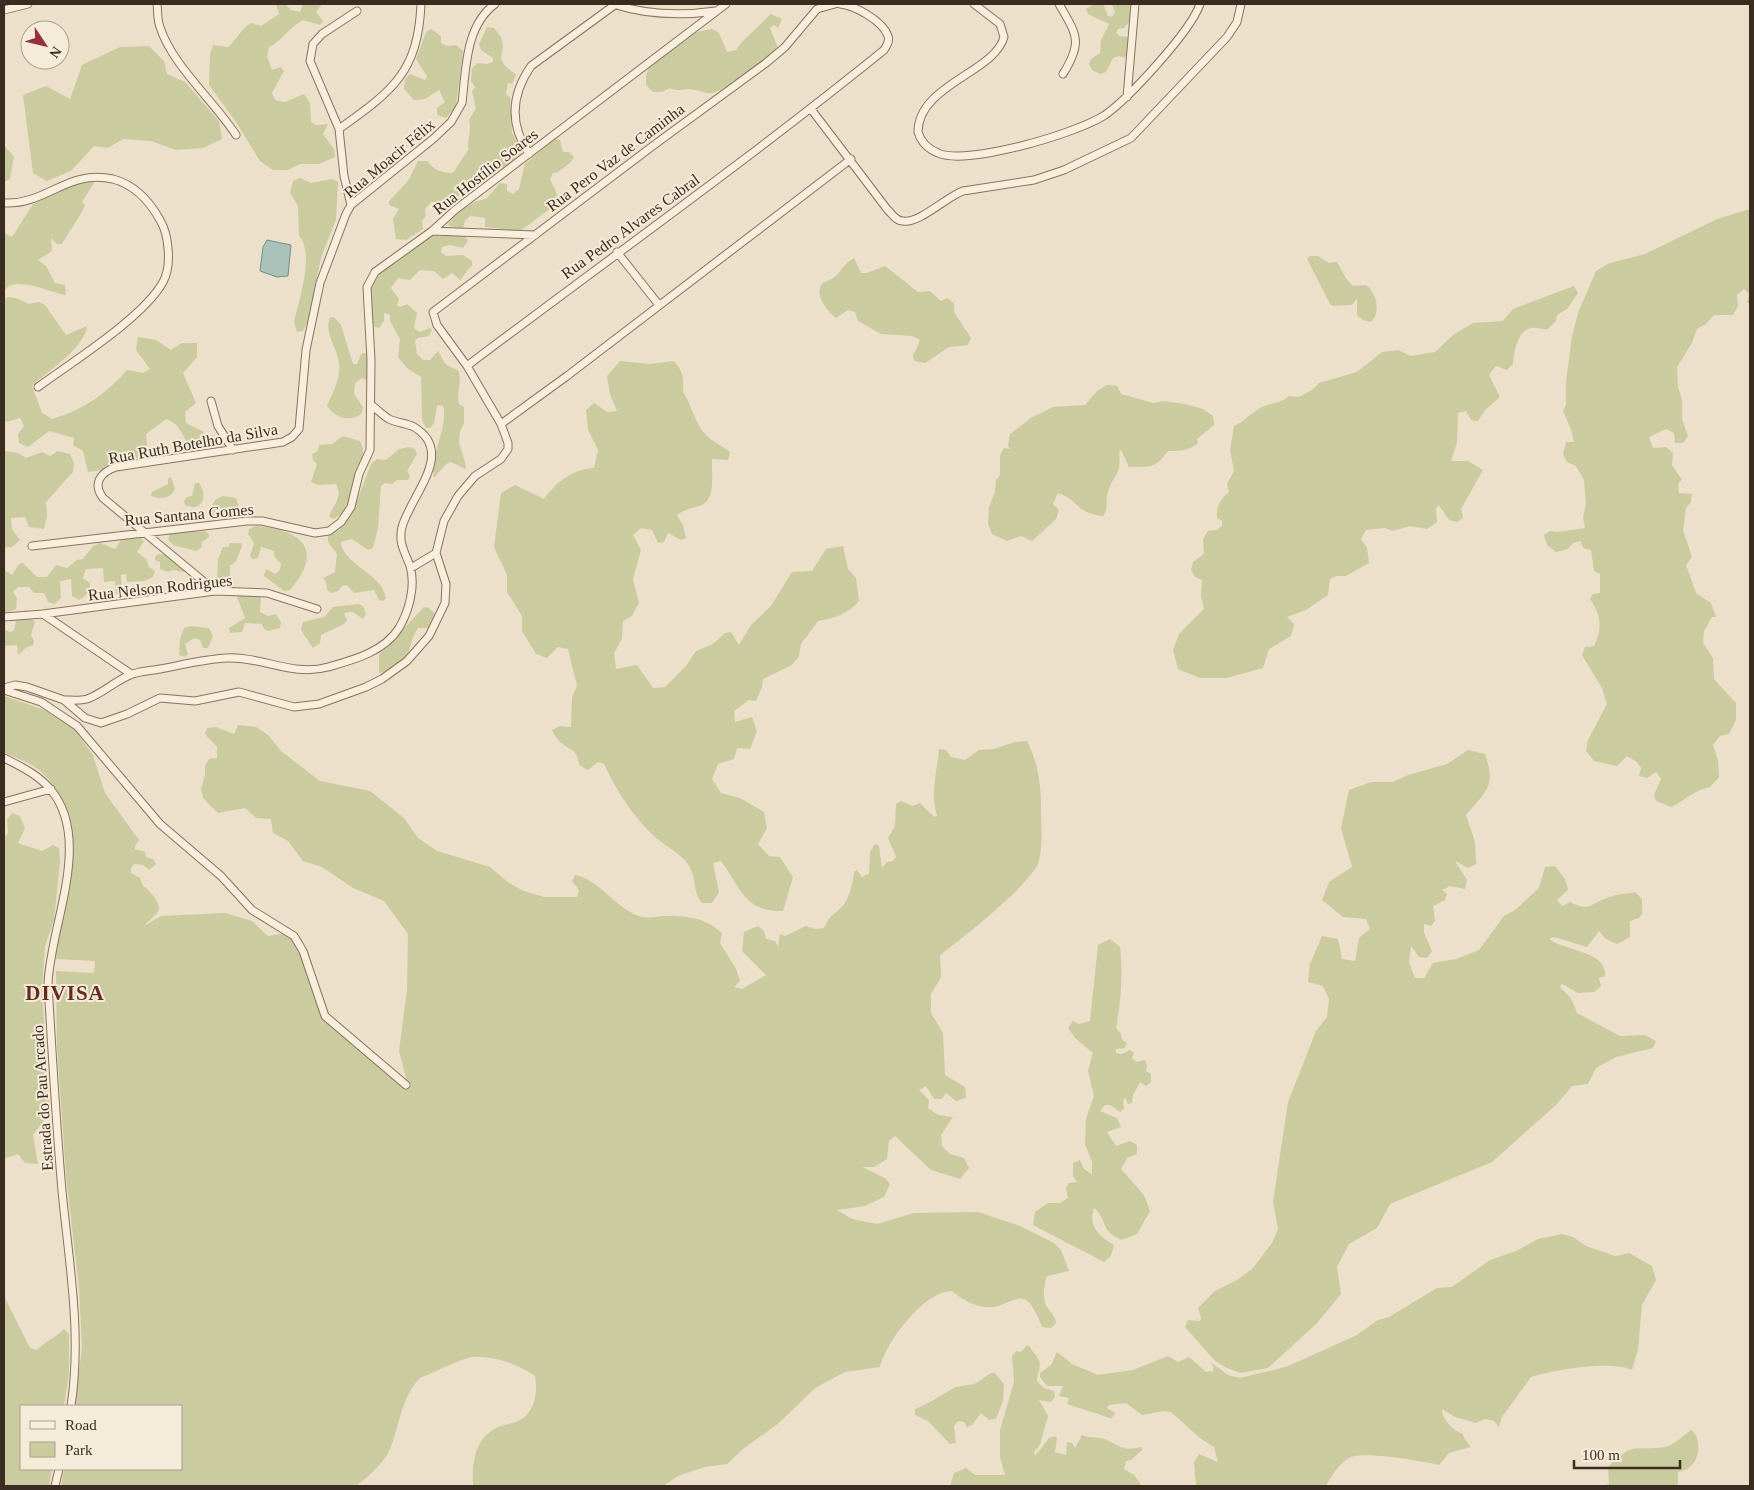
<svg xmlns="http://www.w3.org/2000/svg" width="1754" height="1490" viewBox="0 0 1754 1490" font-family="'Times New Roman',serif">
<rect width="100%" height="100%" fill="#ede0ca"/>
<path fill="#cacb9e" d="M276,4H285L291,10L300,12L303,4H322L316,12L323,21L320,25L303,20C290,27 278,44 269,47L267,56L272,70L281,67L284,71L272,93L275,100L285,102L304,94L310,103L311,122L316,125L328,124L323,134L334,149L335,157L319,164H300L288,170H273L260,161L236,122L209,85L210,55L213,45L228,47C237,39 240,30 251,23L261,26L279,14Z
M1094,4H1103L1108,16L1112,17L1115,12L1112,4H1133L1130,21L1124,28L1118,29L1116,33L1119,36L1129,37L1128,53L1124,58L1119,56L1113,58L1106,72L1100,74L1092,70L1089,64L1091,59L1100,53L1101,40L1109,24L1088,14L1086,9Z
M771,14L782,19L778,28L774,25L770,28L778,48C766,59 727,90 712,93C705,94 696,89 689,89C681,89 678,92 670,88L662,92H653L646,85V76L649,67L697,32L712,29L719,33L727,52L736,50L742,42Z
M487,27L494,28L501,37L503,46L501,58L504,65L516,75L512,84L508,83L506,95L510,97L512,133L522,151L521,154L504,168L485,177L471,189L446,203L431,202L425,209L426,216L422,221L423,229L406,240L396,239L393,219L399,209L389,205V201L408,181L418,161H427C434,170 442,173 453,173L468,150C467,139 472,131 469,120L476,108L472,91L475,87L471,81L472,68L478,63L487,64L493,62V58L481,50L479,44Z
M431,29L441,36V43L447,46L456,45L463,51L456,106L446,118L437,115V108L445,102L439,90L425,99L414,100L404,89L405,79L410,74L425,80L427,76L416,59L426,32Z
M149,46L164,61L167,74L185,82L219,121L222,139L203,148L176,150L151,141L123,139L108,148L94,146L71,171L47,181L33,173L23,95L46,86L70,99L82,65L120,47Z
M555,139L560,140L563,152H569L574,157C571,164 564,167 558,172L553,173L550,179C554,188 560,195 555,205L520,231L485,227V218L471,216L465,220L463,229L450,226L448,224C458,212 471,201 486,199L500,183L507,184V191L513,194L519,189L525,164Z
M4,145L14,157L10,179L4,182Z
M300,178L311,183L332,179L338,182L336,219L321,258L308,321L303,331L297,332L294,322C299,301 315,252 299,236L298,206L290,193L293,181Z
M92,180L94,183L82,202L85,205C84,210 66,237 62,244H57L51,238L52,251L38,260L46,266L55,283L65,285L66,295C50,293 15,274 4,291V233L12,237L33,204L81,181Z
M1750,209V303H1747L1749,294L1744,289L1737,295L1738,306L1733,315H1714L1706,324L1697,329L1692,343L1677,367L1678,387L1682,400V419L1688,436L1683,443H1675L1674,433L1666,429L1649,437L1653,448L1666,447L1673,453L1672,465L1682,480L1678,484L1679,493L1692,494L1691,502L1686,508L1683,530L1692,557L1686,565L1696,593L1711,603L1716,617H1712L1704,631L1703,643L1713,658L1714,679L1736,703V720L1729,734L1720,736L1713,745L1718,760L1719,777L1710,787C1696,789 1684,801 1671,807L1656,801L1654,795L1661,779L1656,772L1647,778L1639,776L1641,768L1637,762L1627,756L1617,766L1594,761L1586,751L1588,740L1607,704L1602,688L1582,655L1585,647L1594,646C1603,627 1601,616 1590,599L1593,594L1600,593V574L1594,571L1591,550L1583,548L1581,541L1573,543L1568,549L1556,552L1547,545L1544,535L1550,531L1557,532L1585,528L1583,517L1586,504L1584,480L1576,466L1567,462L1563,454L1566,442H1574L1571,429L1563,411L1566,405V382L1572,336L1578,313L1596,271L1610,263L1645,254L1717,219Z
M432,236H465L468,241L463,248L450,245L442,247L441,252L446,256L463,255L472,261V266C466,270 465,276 460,280L452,273L443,279L434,271L420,270L410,280L398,278L391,288L399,299L397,305L400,307L407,304L417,313L414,327L416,330L420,332L430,328L432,330L429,336L418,338L415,341L417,354L423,360H430L438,351C446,364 442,364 458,370C463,383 456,392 459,404L464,407V423L460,432L459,442L466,466L465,469L451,462L446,464L434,478C429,455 449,427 443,406L437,405L434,423L430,428H426L422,420L421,377L407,368L398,357L400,339L390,321V315L384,313V321L379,328L373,326C371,311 367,294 374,280C378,270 421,241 432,236Z
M1310,256H1318L1329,263L1337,262L1347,280L1353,286L1366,285C1377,293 1381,313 1371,322L1363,320L1357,315V298L1352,305L1333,306L1330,304L1307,259Z
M854,258L861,273H867L885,266L918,292L930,291L941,301L947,298L954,303V312L971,338L968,345L949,347L925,363L914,361L913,356L920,340L912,336L881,334L858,321L855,312L848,310L836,318C827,311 813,294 823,283C827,280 834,279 837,275C842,269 846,262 854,258Z
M1574,286L1578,293L1567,309L1557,315L1556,321L1548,329C1543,330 1536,327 1531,328C1517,331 1514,353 1513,364L1507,370L1496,366L1489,375L1500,397L1485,410L1478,421L1471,420L1466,411L1458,413L1457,442L1451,461H1468L1483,470L1461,509L1463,518L1457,522L1449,520L1439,505L1436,508L1437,522L1427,529L1410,526L1393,531L1385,528L1366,530L1361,539L1367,548L1369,563L1346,576H1337L1330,579L1328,595L1306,610L1287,617L1294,624L1291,636L1269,649L1263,668L1226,678H1200L1178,669L1173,650L1179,634L1204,609L1201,596L1202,580L1195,577L1191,570L1193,562L1204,554L1203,539L1208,531L1217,530L1222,526V521L1217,518C1216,506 1220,500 1229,492L1227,484L1234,471L1230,450L1234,426C1245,421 1252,412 1262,407C1271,403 1282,403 1289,396L1299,397L1312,390L1319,383L1357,372L1382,352L1398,350L1411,356L1435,352L1453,335L1473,323L1503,321L1513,309Z
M7,297L16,298L29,304L39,302L45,305L66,335L87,326C85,348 47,371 32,386L42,413L52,419C83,410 106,394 127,370L143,373L150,369L136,350L138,337L156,340L171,350L182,343H197V357L183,373L196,403L185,412L186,423L204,432L200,443L190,446C181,435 181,424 166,419L146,434L147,444L137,460L118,462L97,471L88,472L83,451L73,445L74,438L49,431L28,447L19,443L18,434L24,426L20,418L7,422L4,420V300Z
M330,317L335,318L341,325L353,364H357L361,354L365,353L368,356V377L366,380L362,378L355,383L354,394L363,407L361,414C349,423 335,417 327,406C333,392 341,378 339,362C336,346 324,333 330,317Z
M620,361L650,364L674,361C683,371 684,378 683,392C692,405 695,425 707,436C713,442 723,446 730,452L728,460L712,459C711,474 717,501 699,506C689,509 686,509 677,515L683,525L686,538L681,540L668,533L664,542L658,543L652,530L641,528L633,535L641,550L633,579L639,603L632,616L623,621L622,639L614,653L616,669L637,665L653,688L665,687L686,666L696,651L713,644L725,633L731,632L739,645L751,625L771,606L792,572L812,571L826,549L843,546L848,569L856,578L859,601C847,614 836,618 818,621L801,644L799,656L792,665L763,679L762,687L756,701L749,700L734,711L735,722L752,717L757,731L750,749L737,748L734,759L718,764L712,779L721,793L740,798L764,812L767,828L758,844L769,856L780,857L793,877L783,911C744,912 741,888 721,861L713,863L719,892L712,903H702C692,891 697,877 688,864C680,853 665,846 655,837C633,817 616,790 604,764L598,762L588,770L579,765C578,748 568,750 559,741C556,738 554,734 552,730L560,726L571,727L572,697L577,686L568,649L558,647L547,658L536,654L522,631V616L507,592V575L494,547L501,493L515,485L544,499C556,482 573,469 594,468L598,450L588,430L586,410L594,403L607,412L617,411L610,394L607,376Z
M1107,385L1117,386L1121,394L1153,403L1163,401L1185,404L1203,409L1213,416L1214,425L1197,439L1198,443C1188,451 1180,451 1168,451C1154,470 1151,466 1129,467L1121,450L1119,453C1122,476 1113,474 1108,492C1105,500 1109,509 1103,516C1075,513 1079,500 1058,493L1053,504L1059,510L1056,519L1032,541L1021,536L1007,541L992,534L988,524L989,507L995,492L996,480L1000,475V456L1004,448L1010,449L1008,446L1010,434L1031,418L1053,407L1085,405L1097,391Z
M343,436L360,441C367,455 360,461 355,474C348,492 353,511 333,519L329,516C334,504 343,498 336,484L318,485L311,482L317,464L313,460L312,454L318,451L319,445L332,444Z
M409,447L415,449L417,454L407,471L410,476L408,480H397L392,484L385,483L381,486L378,528L373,548L368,550L352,539L341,542C343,565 382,573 386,598L383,601L379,600L374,590L354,593L347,585L342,586L338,591L331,593L327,590L326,582L323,578L335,572L337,554L328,542V536L340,529L354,509L371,464L377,459L386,460L399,449Z
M4,451L18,453L26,458L42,452L50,456L58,451L70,454L74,463L73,472L46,502L47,516L44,529L29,527L25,517L11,518L12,529L20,540L12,547L4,548Z
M171,477L175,489C171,498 161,500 151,496L152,492L168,484V478Z
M195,483H199C209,497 201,513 185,505L184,501L187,497L192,496Z
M223,496L236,498L239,508L236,514L214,517L207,514L215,500Z
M256,526C302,530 325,549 290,590L284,591L264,576L266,569L275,574L280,570L281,564L274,556V551L261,547L258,558L253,559L250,556L254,543L248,534L249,529Z
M190,530L197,532L205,531L209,534V537L202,542L201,548L196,551L173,545L168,539L170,534Z
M129,536L139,537L144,541L137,552L147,560L149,567L155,571L153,577L144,581L127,582L126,574L121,575L122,594H116L115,581L104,582L103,568L86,569L83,578L90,583C91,592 85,596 79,600L72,596L71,579L60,581L61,598L55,604L48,602L44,593H34L29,587H18L13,592L17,598L16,609L8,612L4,611V570L12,575L19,564L23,563L37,577H47L56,565L67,568L77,560L83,559L93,546L100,543L115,549L121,540Z
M230,543H241L242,546L235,563L230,565V583L220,585L217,582L218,559L223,547H228Z
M158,554L167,555L184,569V572L173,570L168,572L160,569V562L155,560V557Z
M239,594L261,597L260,612L268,616L276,614L281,622L280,628L268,631L264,629L262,624L245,623L242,632L230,633L229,628L245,618L237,597Z
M358,604L363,606L366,614L363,619L353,612H346L344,614L347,620L344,624L321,635L320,643L313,648L301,630L303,622L324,617L333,607Z
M424,607L429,608L436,615L430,628H418C411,638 411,649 406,658C401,665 387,672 379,673V655Z
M24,618L32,619L35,622L31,635L34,641L33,646L27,647L18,655L17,645L4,646V629L9,632L14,631L16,620Z
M190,626L209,628L213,636L208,648H203L200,640L194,638L185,644L188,654L185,657L179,655L180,639L184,628Z
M4,696L42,709L73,728L93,755L105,793L139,840L135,846V849L145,852L146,857L153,859L156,864L149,870L143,865L134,864L131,868V873L140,878L143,886C148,889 148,890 152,894C166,913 157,911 144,926L161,916L225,913L252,921L268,936L286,933L293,939L301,952L323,1016L409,1089L399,1051L407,990L408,934L384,901L353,888L322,867L303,861L288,841L273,833L271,819L256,818L245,808L218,813L203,798L201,789L205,775V766L209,759L217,758V747L205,734L207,728L216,727L234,734L238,725L256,727L268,735L281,751L320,781L370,791L404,818L418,838L437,851L490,867L509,883L524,891L544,897H577L579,890L572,881L575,875C599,879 618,911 642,917C648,918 656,917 662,916C686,916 703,916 722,933L720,943L736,969L740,981L734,987L742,989L766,975L742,951L744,932L758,926L764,931L766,939L775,941L778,947L780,934L785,936L806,926L815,929L824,928C830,915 832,916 842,907C849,899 853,883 854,872L857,870L862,877L869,874L870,852L875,844L879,846L882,868L887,862L893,861L896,857L888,838L895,826L896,804L901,801L912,806L920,803L934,817L937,816C930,791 937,774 939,749L946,750L951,757L965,760L979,750L994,749L1015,742L1027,741C1038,763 1041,784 1041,808C1041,825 1043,844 1039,861C1032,884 961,939 940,955L941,977L931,994V1013L943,1033L945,1075L965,1087L966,1098L956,1101L946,1093L942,1099H934L926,1086L919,1090L929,1100L928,1108L938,1115L953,1117L941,1135L942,1146L950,1154L964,1158L969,1168L960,1179L931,1170L895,1136L889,1141L887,1159L874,1167H862L885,1178L890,1184L884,1197L865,1206L837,1210L852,1219L877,1224L914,1213L978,1212L1020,1226L1054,1243L1061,1250L1069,1271L1047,1276C1044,1285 1042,1296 1046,1305C1049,1312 1055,1314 1056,1323L1051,1328L1042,1327C1023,1275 1012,1311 984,1307C972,1305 961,1299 952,1291C924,1291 886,1342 880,1367L845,1372L824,1383L814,1389L779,1423L743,1449L727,1464L705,1467L678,1476L663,1486H473C472,1464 474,1438 498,1427C505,1424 513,1424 520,1420C535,1413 538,1390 535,1376C518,1364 493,1355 472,1357C460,1359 433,1373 420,1378C401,1398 400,1424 390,1449C384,1463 368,1477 356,1486H61L64,1469H181V1406H75L82,1347L79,1288L66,1176L57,1048L56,971L94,973L95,961L56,959C59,908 82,862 65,811C59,793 51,778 35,767C26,761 14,757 4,753Z
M1468,750L1485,754C1496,786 1487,791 1466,815L1475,842L1476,864L1468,868L1455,861L1467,880L1465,889L1450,886L1442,890L1447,894L1445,900L1433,906L1435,921L1431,926L1424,924V933L1432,951L1427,958L1419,957L1411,946L1409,962L1415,978H1424L1433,963L1456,959L1479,950L1504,916L1515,910L1539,888L1545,867L1555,866L1565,879L1568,890L1557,900L1562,906L1570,902C1591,912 1589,904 1607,898C1615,894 1626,894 1635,892L1642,899V914L1639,918L1630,921V937L1617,944L1606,939L1599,931L1587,947L1554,937L1549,939C1567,952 1607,951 1605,976L1599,978L1601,986L1594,992L1578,993L1562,984L1560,987L1571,998L1577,1013L1620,1036L1645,1035L1656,1041L1653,1048L1616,1057L1596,1068L1588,1084L1572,1086L1557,1104L1492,1162L1390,1204L1377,1228L1349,1244L1337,1267L1341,1294L1317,1323L1268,1368L1240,1373L1227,1368L1215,1361L1185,1327L1188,1320L1200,1321L1201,1318L1198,1308L1215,1291L1237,1280L1253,1268L1272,1243L1278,1229L1273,1202L1288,1102L1316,1031L1327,1017L1329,999L1323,986L1308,982L1310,964L1322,936L1338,939L1342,959L1355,961L1359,938L1370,929L1366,919L1343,917L1322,900L1329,882L1352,867L1341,828L1349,790L1371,782H1393L1408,775L1447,764Z
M12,813L20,816L25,828L18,843L42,851L53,845L59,848L60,862L54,920L45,946L42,990L50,1112L33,1135L38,1164L25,1163L18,1154L4,1159V1178V839L8,833L7,820Z
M1110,939L1120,947C1123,975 1121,1001 1116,1028L1121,1034L1122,1040L1127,1043L1125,1048L1116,1049V1053L1122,1054L1130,1050L1134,1053L1132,1058L1137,1062L1145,1060L1147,1066L1146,1071L1151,1074V1082L1146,1086L1140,1082L1133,1095L1132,1103L1128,1104L1125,1097L1123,1101L1124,1109L1120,1112L1110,1105H1105L1100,1111L1117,1118L1121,1127L1107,1132L1116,1146L1130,1141L1137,1145V1154L1127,1158L1121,1169L1144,1195L1150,1211L1137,1234L1122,1240C1099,1231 1108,1219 1094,1208C1088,1227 1099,1236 1114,1245L1111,1256L1104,1262L1033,1225L1035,1212L1048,1203H1060L1068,1198L1066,1188L1069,1183L1077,1182L1073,1176V1163L1080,1160L1084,1169L1092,1174V1162L1085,1144L1086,1119L1094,1096L1088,1071L1093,1053L1076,1039L1068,1028L1073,1021L1079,1024L1090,1021L1098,945Z
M1562,1234L1573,1237L1586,1246L1615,1256L1629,1253L1652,1266L1656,1280L1642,1305L1638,1350L1632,1370C1610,1360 1554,1370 1531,1377L1502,1417L1499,1427L1494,1421L1485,1419L1476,1423L1455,1417L1442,1409C1442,1420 1454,1431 1463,1434L1464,1438L1471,1447L1449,1453L1439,1465C1424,1461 1364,1451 1351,1457C1340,1462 1331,1476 1326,1486H1196L1194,1463L1199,1454L1218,1462L1214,1447L1200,1438L1171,1412L1164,1411L1142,1415L1126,1403L1109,1405L1107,1408L1115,1413L1112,1418H1110L1067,1404L1069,1398L1059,1396L1063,1386H1047L1040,1377V1373L1051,1365L1057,1352L1072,1364L1098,1375L1133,1370L1168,1356L1178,1362L1189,1357L1206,1372L1213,1371L1214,1367L1209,1361L1228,1375L1240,1378L1286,1367L1357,1335L1378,1320L1389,1317L1437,1288L1452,1287L1490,1260L1516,1251L1538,1239Z
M4,1296L30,1348L37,1350C45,1341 56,1338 64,1329L69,1334V1373L64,1406H21V1469H52L49,1486H4Z
M1027,1345C1032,1348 1031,1350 1035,1354C1044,1366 1038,1367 1037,1381L1044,1388L1054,1391L1055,1397L1051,1402L1039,1400L1048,1416L1040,1445L1034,1452L1035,1456L1049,1438L1055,1436L1057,1438L1055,1452L1066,1455L1067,1442L1072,1443L1075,1448L1082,1435C1091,1439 1099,1436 1107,1440C1121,1447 1124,1451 1141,1447L1142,1450L1131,1460L1126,1461L1124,1469L1134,1475L1142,1486H950L954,1473L966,1468L975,1475H1005L1000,1457V1430L1014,1382L1012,1356L1016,1351L1021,1352Z
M994,1372L1004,1384L1003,1401L996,1419L989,1420L981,1413L972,1425L967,1427L964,1422L958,1421L954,1426L956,1443L950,1444L928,1421L915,1415V1409C928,1404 940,1396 952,1389C959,1384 971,1387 978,1382C985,1378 986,1375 994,1372Z
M1691,1430C1702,1438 1700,1459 1690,1467C1687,1470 1682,1471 1678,1472V1486H1602L1609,1484L1608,1467C1636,1439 1633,1452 1665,1447C1673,1446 1684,1435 1691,1430Z"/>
<path fill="#aac2b9" stroke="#719086" d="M267,240L291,245L288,276L277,277L260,271L263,247Z"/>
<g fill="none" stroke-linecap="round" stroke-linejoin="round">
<defs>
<path id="street" d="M157,4C158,11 157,20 160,27C172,65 214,101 236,135
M613,4C647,15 681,16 716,11
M974,4L1000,24L1004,37C995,72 918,85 918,132C921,142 928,149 938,153C967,166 1078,133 1105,115C1129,98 1191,31 1200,4
M1059,4C1077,35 1083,42 1063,74
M4,10L28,4
M1127,97L1135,4
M811,109L887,209C892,214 896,221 903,221C919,224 946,197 963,191L1034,180L1064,170L1131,138L1227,37L1237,22L1241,4
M339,129C392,91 418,73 421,4
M529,154C509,124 511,95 531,66L616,4
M4,203C47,205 67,169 113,179C135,185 149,200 160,220C169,235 172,266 163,282C144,317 72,362 38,387
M351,205L344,176L339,129L310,61L313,44L322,34L357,11
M432,231L535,235
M617,252L659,305
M467,366C606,261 748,160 884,50C887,45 890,41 888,36C883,21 854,5 840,4
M211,401L218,426L233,450
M501,424L567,376L851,159
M32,546L247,521H262L315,533L329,531L341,522L351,507L359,474L370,450L371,360L367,287L375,272L432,231L455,210L726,4
M411,568L436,553
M215,591L103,498C92,483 101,472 116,467L283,442L292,437L299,429L306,350L320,283L346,214L351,205L433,139L451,122L462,103C466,70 465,26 495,4
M43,614L131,674
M4,617L43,614L215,591L267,593L317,609
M4,688L15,685L27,687L64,700L85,718L101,723L127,714L160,698L195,701L239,692L294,707L319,704L366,687L382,679L407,661L429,636L445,603L446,584L436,553L444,521L458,496L475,476L501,459L508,449V443L501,424L467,366L437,325L433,312L654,145L766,63L785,47L817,9L835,4
M4,690L41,702L77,726L160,824L221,876L252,910L294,936L303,951L325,1016L406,1085
M64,700C71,700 80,701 87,699C102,694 115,681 130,675C139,671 150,671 160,669C182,665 204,659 227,658C261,656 293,677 328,667C353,660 384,652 399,628C409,611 416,586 410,566C405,552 398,543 402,527C411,495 456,452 414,427C406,423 397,423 389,419C383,416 377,409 371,405
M4,758C20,766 39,775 51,790C93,841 50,926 48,984C52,1053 56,1122 62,1191C69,1263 82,1334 71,1406
M4,802L51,789
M55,1486L59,1469"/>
</defs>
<use href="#street" stroke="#89725f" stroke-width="9"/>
<use href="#street" stroke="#f8eedd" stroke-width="7"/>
</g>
<g text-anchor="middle" stroke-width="4" stroke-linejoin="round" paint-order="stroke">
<g font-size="16" fill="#3b2c21" stroke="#f5ebd9">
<text transform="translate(615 157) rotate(-37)" y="6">Rua Pero Vaz de Caminha</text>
<text transform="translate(389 158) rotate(-40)" y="6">Rua Moacir Félix</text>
<text transform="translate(485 171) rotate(-38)" y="6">Rua Hostílio Soares</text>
<text transform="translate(630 226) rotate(-36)" y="6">Rua Pedro Alvares Cabral</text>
<text transform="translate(193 443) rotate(-10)" y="6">Rua Ruth Botelho da Silva</text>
<text transform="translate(189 514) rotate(-5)" y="6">Rua Santana Gomes</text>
<text transform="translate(160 587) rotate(-6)" y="6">Rua Nelson Rodrigues</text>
<text transform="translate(42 1098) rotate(-94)" y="6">Estrada do Pau Arcado</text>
</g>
<g font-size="21" font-weight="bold" letter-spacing="1" fill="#652b23" stroke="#f5ebd9">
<text x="65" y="1000">DIVISA</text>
</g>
</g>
<rect width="1754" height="1490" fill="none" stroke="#3b2c21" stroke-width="10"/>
<rect x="20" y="1405" width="162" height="65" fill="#f5ebd9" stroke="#ab9f8f"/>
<rect x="30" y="1421" width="25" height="8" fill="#f8eedd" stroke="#ab9f8f"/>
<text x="65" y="1430" font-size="15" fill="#3b2c21">Road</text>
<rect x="30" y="1442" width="25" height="15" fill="#cacb9e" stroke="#ab9f8f"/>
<text x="65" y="1455" font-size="15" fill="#3b2c21">Park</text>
<g transform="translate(45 45) rotate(125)"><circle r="24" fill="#f5ebd9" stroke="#ab9f8f"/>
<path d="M0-4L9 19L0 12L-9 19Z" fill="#96313a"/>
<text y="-8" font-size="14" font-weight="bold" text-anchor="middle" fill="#3b2c21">N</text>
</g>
<path d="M1574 1460v8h106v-8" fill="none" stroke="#3b2c21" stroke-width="2.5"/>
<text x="1582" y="1460" font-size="15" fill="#3b2c21" stroke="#f5ebd9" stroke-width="4" paint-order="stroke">100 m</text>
</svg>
